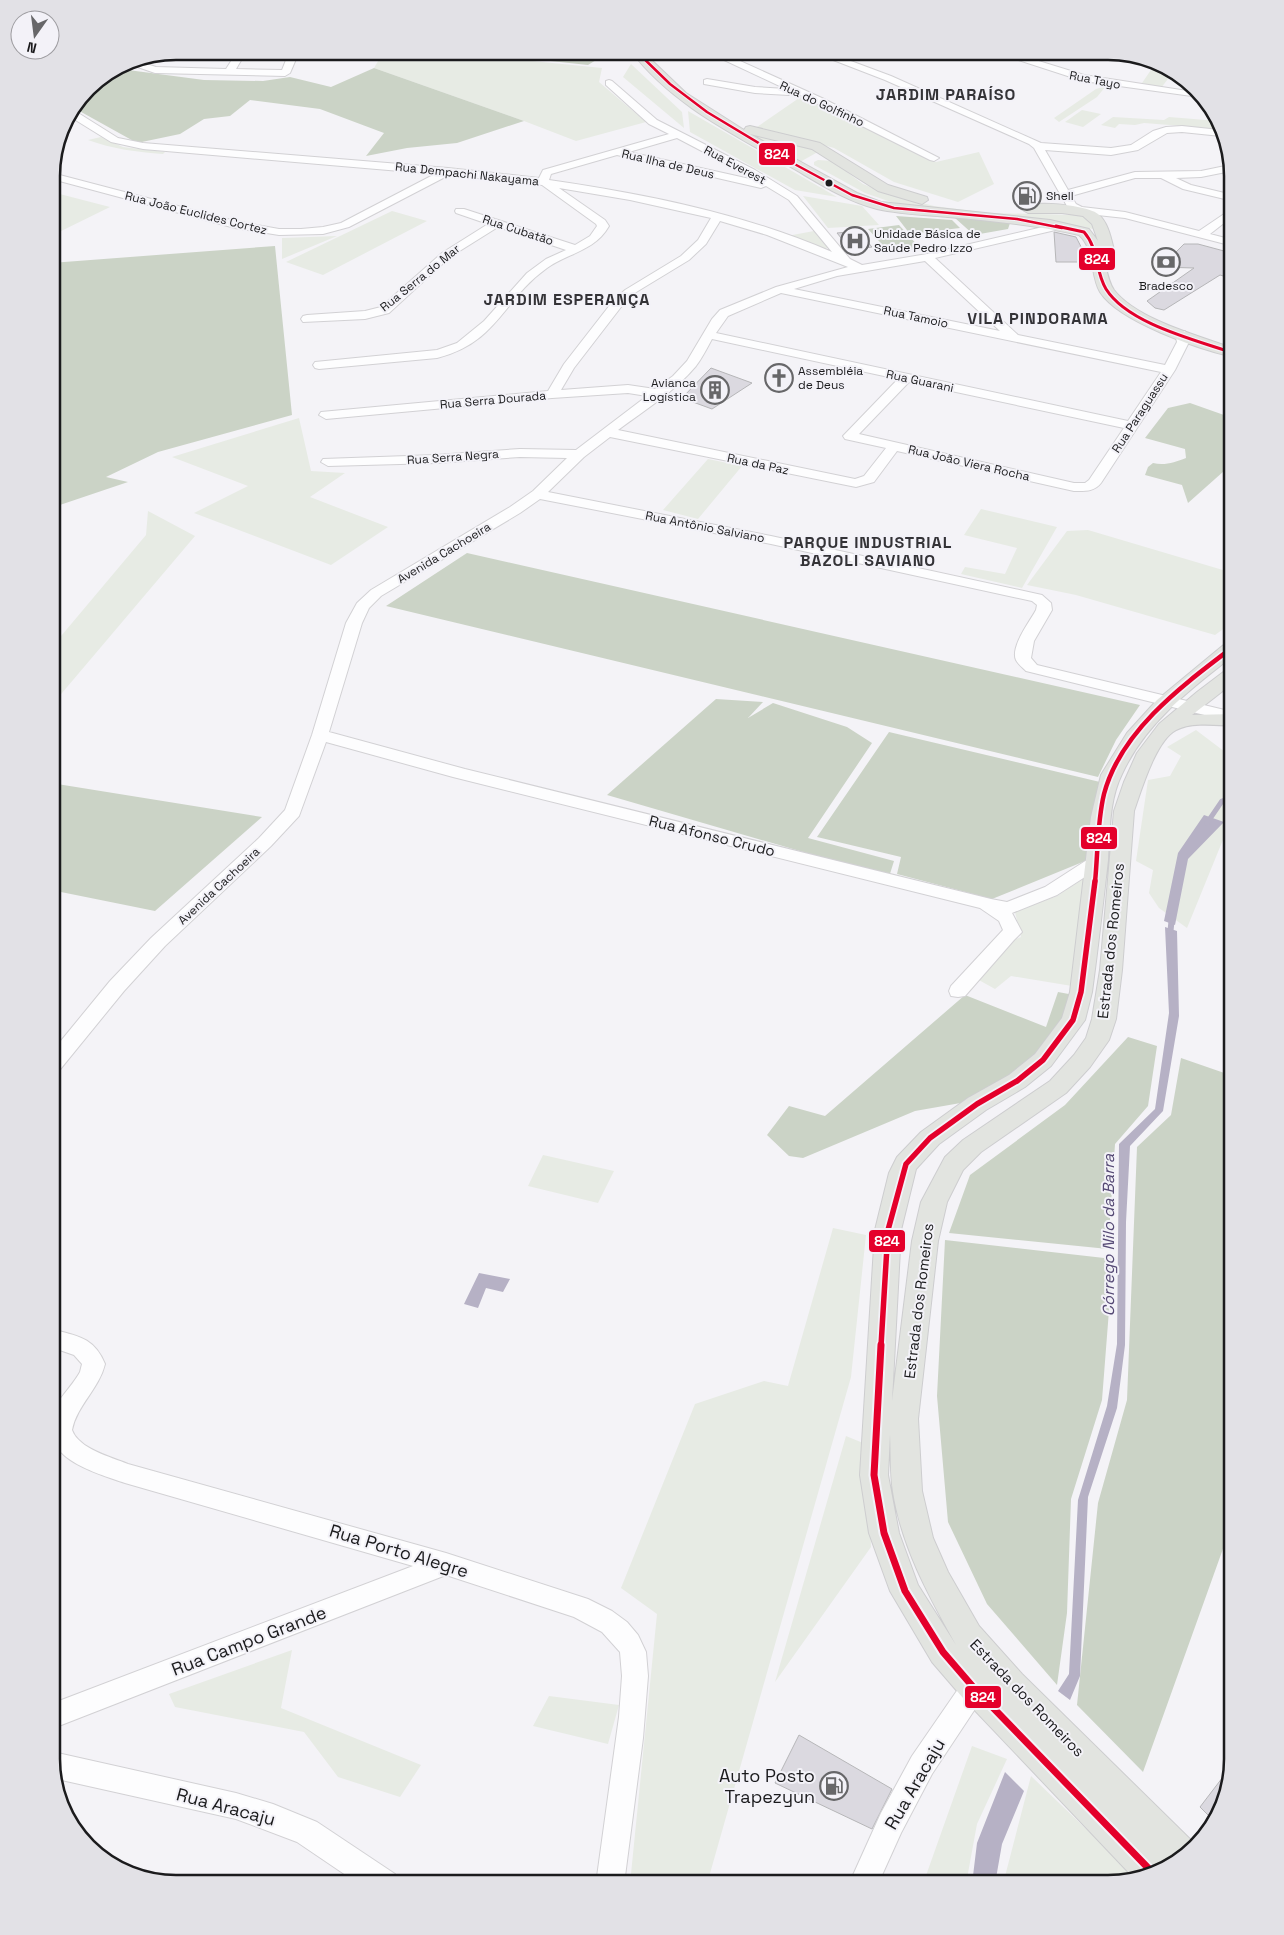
<svg xmlns="http://www.w3.org/2000/svg" width="1284" height="1935" viewBox="0 0 1284 1935" font-family="'Space Grotesk',sans-serif">
<rect width="100%" height="100%" fill="#f4f3f7"/>
<path fill="#e7ebe4" d="M384,51H432L602,68L599,82L646,122L576,141L524,121L374,68Z
M631,64L682,112L684,128L623,77Z
M1155,64L1170,68L1174,71L1161,88L1142,83Z
M1106,86L1097,97L1059,122L1054,118L1096,89Z
M802,96L936,162L979,152L994,184L958,202L894,182L834,148L757,127Z
M1082,110L1101,114L1083,127L1065,122Z
M688,111L837,197L795,190L690,132Z
M1113,117L1164,120L1169,117L1218,121L1220,129L1144,123L1135,125L1119,124L1115,128L1101,125Z
M748,133L814,148L824,153H816L800,162Z
M101,137L123,147L165,152L163,154C137,152 112,149 88,140Z
M818,160L832,161L863,184L887,194L934,206L988,213L1078,215L1087,217L1099,230L1064,224L927,209L891,202L865,193L814,165V162Z
M52,192L110,207L51,236Z
M803,196L862,206L879,225L828,228Z
M392,211L427,221L323,275L286,262Z
M814,231L828,248L822,250L787,236Z
M337,236L282,259V238Z
M299,418L311,471L345,473L310,497L388,527L331,565L194,513L248,486L172,457Z
M708,459L742,466L698,519L663,510Z
M981,509L1057,527L1022,588L961,574L965,567L1005,574L1017,548L964,535Z
M148,511L195,536L51,706V648L146,535Z
M1088,530L1233,573V622L1215,635L1076,595L1027,585L1067,531Z
M1196,730L1233,758V822L1229,825L1187,928L1159,908L1149,893L1153,870L1136,861L1148,780L1170,776L1181,756L1167,747Z
M1089,875L1072,986L1011,976L995,989L977,979L1013,940L1021,937L1015,912L1057,896Z
M543,1155L614,1171L598,1203L528,1186Z
M833,1228L866,1235L851,1377L707,1884H630L657,1614L621,1588L695,1404L764,1381L788,1386Z
M846,1436L868,1445L871,1547L775,1682Z
M292,1650L281,1708L421,1765L400,1797L338,1777L304,1732L175,1707L169,1694Z
M549,1696L619,1705L608,1744L533,1726Z
M972,1746L1007,1759L977,1824L966,1884H923Z
M1031,1776L1135,1876L1108,1884H1003Z"/>
<path fill="#cbd3c6" d="M456,51L601,57L588,65Z
M123,65L128,70L204,80L263,81L290,77L331,87L374,68L524,121L457,143L407,148L366,156L384,133L320,109L250,100L230,116L204,119L180,134L137,143L74,108L88,88Z
M896,216L952,220L960,228L910,234Z
M955,218L1010,223L1008,229L974,235Z
M899,225L921,249L888,251L868,229Z
M275,246L292,415L158,452L106,477L128,482L51,508V263Z
M1190,403L1224,415L1233,411V463L1188,503L1182,485L1145,475L1148,467L1153,463C1165,466 1175,462 1186,458L1185,449L1145,438L1168,408Z
M467,553L1140,705L1116,740L1098,777L386,606Z
M716,699L763,702L748,718L773,703L847,727L872,743L808,838L894,861L889,877L607,795Z
M889,732L1100,782L1090,859L992,899L897,874L901,857L817,837Z
M51,783L262,817L155,911L51,890Z
M1058,992L1074,995L1067,1020L1042,1055L972,1101L915,1111L803,1158L789,1156L767,1135L789,1106L825,1116L965,995L1046,1027Z
M1128,1037L1157,1046L1148,1106L1115,1144L1108,1249L949,1233L970,1175L1065,1105Z
M1181,1058L1233,1076V1533L1229,1532L1143,1772L1077,1705L1098,1503L1127,1400L1137,1147L1171,1115Z
M945,1240L1113,1259L1102,1400L1071,1499L1067,1613L1057,1685L987,1604L948,1522L937,1396Z"/>
<path fill="#b6b1c5" d="M1204,815L1224,822L1188,859L1175,925L1164,921L1178,853Z
M1165,927L1177,931L1179,1016L1163,1111L1130,1146L1126,1222L1125,1345L1117,1408L1088,1497L1080,1676L1070,1700L1058,1691L1069,1674L1078,1500L1107,1406L1117,1344L1119,1144L1155,1109L1169,1013Z
M479,1273L510,1279L503,1292L486,1288L478,1308L464,1304Z
M1005,1772L1024,1791L1002,1844L995,1884H972L977,1843Z"/>
<g fill="none" stroke-linecap="round" stroke-linejoin="round">
<path stroke="#b6b1c5" stroke-width="5" d="M1207,823L1222,801L1233,797"/>
<path stroke="#b6b1c5" stroke-width="6" d="M1170,936L1172,916"/>
</g>
<path fill="#dbd9e0" stroke="#b6b6b8" d="M858,231L872,247L851,250L837,233Z
M1054,232L1076,237L1089,262H1056Z
M1184,244H1198L1224,251L1233,248V279L1220,275L1164,310L1155,308L1147,301L1194,268L1161,267Z
M711,368L752,383L712,409L682,398Z
M799,1735L892,1789L872,1829L775,1783Z
M1229,1769H1230L1215,1822L1200,1807Z"/>
<g fill="none" stroke-linecap="round" stroke-linejoin="round">
<defs>
<path id="minor" d="M176,51H194L191,56C185,58 174,59 169,54Z
M240,51H289L288,54L296,59L290,73L285,76L155,73L126,63L134,60L156,67L226,69L237,52ZM243,57L281,58L286,60L282,70L236,69Z
M705,51H718L824,99L939,158L934,161L930,160L794,92L789,95L755,93L704,84V80L707,79L755,87L786,89Z
M810,51H824L891,76L1041,143L1111,148L1131,145L1153,131L1166,127L1182,126L1220,130L1221,136L1182,132L1167,133L1138,150L1111,155L1045,150L1068,190L1135,172L1201,171L1230,165L1231,171L1201,177L1176,178L1191,185L1233,195V201L1183,189L1161,178H1135L1071,196L1076,204L1082,207L1125,212L1199,231L1233,208V216L1210,234L1233,240V246L1125,218L1079,213L1067,206L1034,148L1029,144L885,80Z
M991,51H1006L1084,75L1194,92L1199,97L1083,81Z
M609,80L612,81L657,120L755,170L797,196L850,259L862,265L927,254L1060,223L1064,224L1066,226L1064,228L935,258L1018,335L1165,365L1177,342L1175,334L1177,331H1185L1189,342L1175,370L1101,483C1094,492 1085,491 1074,491L897,451L874,482L856,487L610,437L584,457L548,492L771,536L1042,595L1051,603L1052,610L1034,641L1031,658L1037,665L1233,712V722L1026,671C1023,668 1018,664 1016,660C1010,647 1030,621 1036,610L1037,605L1032,601L771,544L540,499L520,513L381,596L369,608L362,623L329,732L465,769L991,899L1007,902L1045,887L1090,858L1096,856L1102,858L1105,862L1102,866L1057,895L1012,913L1022,932L1014,940L965,996L958,997L951,996L949,991L951,986L1003,930L999,921L980,908L453,777L326,742L299,816L271,846L165,946L124,991L58,1072L51,1074V1053L110,981L151,938L259,838L285,810L312,735L346,623L357,603L371,590L510,507L533,491L567,458L520,457L436,463L328,466L321,462L323,459L436,455L520,449L576,450L647,396L628,393L552,398L326,419L319,415L321,412L548,391L564,364L613,301L625,290L681,256L698,240L711,218L630,200L559,188L605,220L609,226C595,251 568,253 547,268C502,300 499,342 437,358L319,369L315,368L313,365L315,362L437,350L457,343L484,321L527,273L546,259L566,250L498,227L450,257L389,313L365,319L303,322L301,319L303,316L307,315L365,311L381,307L442,253L488,224L456,213L455,211L456,209H464L575,245L590,236L597,226L596,224L542,185L449,175L349,227L323,234L279,235L235,228L52,179V173L235,221L279,229H301L323,227L341,223L435,174L143,149L111,142L69,116L75,111L118,138L143,143L448,168L539,178L543,170L669,134L649,124L606,85V81ZM677,138L759,181L629,152ZM617,155L761,188L766,186L789,200L832,252C742,213 645,194 549,180L551,174ZM720,221L767,235L848,267L776,287L720,310L712,319L687,361L673,376L655,389L628,385L561,390L574,368L621,307L633,294L689,260L706,244ZM925,261L1000,331L794,289L837,276ZM781,293L1161,372L1128,421L716,333L728,316ZM712,339L898,379L843,436L845,439L886,448L864,476L855,479L618,430C645,410 674,392 696,366C702,358 707,348 712,339ZM909,382L1124,428L1089,480L1085,483H1074L859,434Z
M51,1329C77,1336 94,1337 105,1364C99,1389 77,1405 72,1430C79,1449 111,1457 128,1464L446,1553L588,1599L612,1611L627,1622L638,1635L646,1652L648,1676L643,1738L624,1884H596L619,1717L622,1676L620,1652L602,1632L574,1617L446,1575L51,1729V1704L413,1566L125,1483C96,1473 42,1459 51,1418C55,1401 72,1387 80,1372L82,1364L74,1355L51,1347Z
M974,1676L983,1679L987,1688L983,1697L932,1774L901,1833L878,1884H849L881,1813L912,1756L965,1679Z
M53,1752L236,1793L273,1804L317,1822L395,1874L399,1884H359L297,1842L236,1819L57,1779L51,1753Z"/>
<path id="major" d="M631,51H642L686,93L744,130L746,127L750,126L820,143L888,185L927,197L928,200L922,204L878,191L812,149L750,134L857,193L881,202L1050,220L1089,229L1098,241L1092,224L1083,216L1062,213H1028L1021,209C1030,199 1087,205 1098,214C1108,222 1111,238 1114,250L1112,253H1103C1106,265 1107,280 1114,290C1136,319 1199,336 1233,348V357C1199,349 1119,322 1100,292C1090,275 1095,249 1079,235C1036,225 993,221 948,217C925,215 900,214 877,209C845,201 817,182 789,166C733,134 671,104 631,51Z
M1233,642V656C1190,689 1145,724 1122,774C1109,800 1110,831 1108,860C1103,904 1098,948 1092,992L1085,1020L1051,1066L1025,1087L986,1110L939,1144L916,1169L901,1230L892,1401L912,1241L921,1202L945,1157L963,1140L1050,1081L1074,1055L1086,1038L1092,1019L1100,970L1114,811L1124,782L1137,753L1159,724L1197,692L1226,670L1233,668V683L1192,715L1233,714V726C1215,725 1192,722 1176,730C1156,740 1141,791 1134,811L1122,970L1116,1019L1109,1040L1090,1067L1066,1093L981,1152L963,1170L947,1202L938,1241L918,1419L922,1491L933,1538L948,1572L979,1626L1022,1674L1194,1843L1170,1867L1164,1861L1167,1868L1133,1877L963,1698L932,1662L890,1591L869,1533L860,1475L875,1230L889,1173L897,1157L921,1132L968,1098L1009,1075L1035,1054L1062,1018L1070,992L1091,817L1101,775L1127,733L1157,700L1209,657L1226,643ZM890,1434C891,1453 890,1473 893,1492C902,1548 929,1596 956,1645L918,1585L899,1533L888,1475Z"/>
</defs>
<use href="#minor" stroke="#d2d1d4" stroke-width="2"/>
<use href="#major" stroke="#cdcdcf" stroke-width="2"/>
<use href="#minor" fill="#fdfdfe" fill-rule="evenodd"/>
<use href="#major" fill="#e2e4e0" fill-rule="evenodd"/>
<defs>
<path id="bus-1-far4" d="M636,51L670,84L707,112L787,160L852,195L894,208L1017,219L1062,228"/>
<path id="bus-1-far3" d="M1056,226L1084,232C1099,249 1095,271 1106,289C1128,324 1196,340 1233,353"/>
<path id="bus-1-far2" d="M1095,882C1098,853 1097,823 1104,794C1121,730 1183,685 1233,647"/>
<path id="bus-1-far1" d="M881,1346L888,1230L906,1164L930,1138L977,1104L1017,1081L1043,1060L1073,1020L1081,992L1095,881"/>
<path id="bus-1" d="M881,1345L874,1475L884,1533L905,1591L943,1652L974,1688L1152,1872"/>
</defs>
<use href="#bus-1-far4" stroke="#f3f2f8" stroke-width="4.5"/>
<use href="#bus-1-far3" stroke="#f3f2f8" stroke-width="5.5"/>
<use href="#bus-1-far2" stroke="#f3f2f8" stroke-width="8"/>
<use href="#bus-1-far1" stroke="#f3f2f8" stroke-width="9"/>
<use href="#bus-1" stroke="#f3f2f8" stroke-width="11"/>
<use href="#bus-1-far4" stroke="#e4002b" stroke-width="2.5"/>
<use href="#bus-1-far3" stroke="#e4002b" stroke-width="3"/>
<use href="#bus-1-far2" stroke="#e4002b" stroke-width="4.5"/>
<use href="#bus-1-far1" stroke="#e4002b" stroke-width="5.5"/>
<use href="#bus-1" stroke="#e4002b" stroke-width="7"/>
</g>
<defs>
<symbol id="fuel-ring" viewBox="-11 -11 22 22"><circle r="9.5" fill="#f3f2f8" stroke="#676769" stroke-width="1.5"/><path d="M-5.5-6h7V0h2V4h1.3V-2.5L3-4.5l.8-.8L6-3V5H2.5V1h-1V6h-7ZM-4.2-4.7v3.2H.2V-4.7Z" fill="#676769"/></symbol>
<symbol id="hospital-ring" viewBox="-11 -11 22 22"><circle r="9.5" fill="#f3f2f8" stroke="#676769" stroke-width="1.5"/><path d="M-5-5h3v3.5h4V-5h3V5h-3V1.5h-4V5h-3Z" fill="#676769"/></symbol>
<symbol id="bank-ring" viewBox="-11 -11 22 22"><circle r="9.5" fill="#f3f2f8" stroke="#676769" stroke-width="1.5"/><path d="M-6-4H6V4H-6ZM0-2.3a2.3 2.3 0 1 0 0 4.6a2.3 2.3 0 1 0 0-4.6Z" fill="#676769"/></symbol>
<symbol id="church-ring" viewBox="-11 -11 22 22"><circle r="9.5" fill="#f3f2f8" stroke="#676769" stroke-width="1.5"/><path d="M-1.2-6h2.4v3.5h3.3v2.4h-3.3V6h-2.4V-.1h-3.3v-2.4h3.3Z" fill="#676769"/></symbol>
<symbol id="building-ring" viewBox="-11 -11 22 22"><circle r="9.5" fill="#f3f2f8" stroke="#676769" stroke-width="1.5"/><path d="M-4-6H4V6H1V3H-1V6H-4ZM-2.5-4.3h1.7v1.8h-1.7ZM.8-4.3h1.7v1.8H.8ZM-2.5-1h1.7V.8h-1.7ZM.8-1h1.7V.8H.8Z" fill="#676769"/></symbol>
</defs>
<g fill-rule="evenodd">
<use href="#fuel-ring" x="1011" y="180" width="32" height="32"/>
<use href="#hospital-ring" x="839" y="225" width="32" height="32"/>
<use href="#bank-ring" x="1150" y="246" width="32" height="32"/>
<use href="#church-ring" x="763" y="362" width="32" height="32"/>
<use href="#building-ring" x="699" y="374" width="32" height="32"/>
<use href="#fuel-ring" x="818" y="1770" width="32" height="32"/>
</g>
<circle fill="#1b1b1d" stroke="#f3f2f8" stroke-width="2" cx="829" cy="183" r="4.5"/>
<g text-anchor="middle" stroke-width="4" stroke-linejoin="round" paint-order="stroke">
<g font-size="12" fill="#1b1b1d" stroke="#f3f2f8">
<text transform="translate(1095 80) rotate(11)" y="4">Rua Tayo</text>
<text transform="translate(822 104) rotate(25)" y="4">Rua do Golfinho</text>
<text transform="translate(668 164) rotate(13)" y="4">Rua Ilha de Deus</text>
<text transform="translate(735 165) rotate(28)" y="4">Rua Everest</text>
<text transform="translate(467 174) rotate(6)" y="4">Rua Dempachi Nakayama</text>
<text transform="translate(196 213) rotate(14)" y="4">Rua João Euclides Cortez</text>
<text transform="translate(518 230) rotate(18)" y="4">Rua Cubatão</text>
<text transform="translate(420 278) rotate(-39)" y="4">Rua Serra do Mar</text>
<text transform="translate(916 317) rotate(12)" y="4">Rua Tamoio</text>
<text transform="translate(920 381) rotate(12)" y="4">Rua Guarani</text>
<text transform="translate(493 400) rotate(-5)" y="4">Rua Serra Dourada</text>
<text transform="translate(1140 413) rotate(-57)" y="4">Rua Paraguassu</text>
<text transform="translate(453 457) rotate(-4)" y="4">Rua Serra Negra</text>
<text transform="translate(969 463) rotate(13)" y="4">Rua João Viera Rocha</text>
<text transform="translate(758 464) rotate(12)" y="4">Rua da Paz</text>
<text transform="translate(705 527) rotate(11)" y="4">Rua Antônio Salviano</text>
<text transform="translate(444 553) rotate(-31)" y="4">Avenida Cachoeira</text>
<text transform="translate(219 886) rotate(-43)" y="4">Avenida Cachoeira</text>
</g>
<g font-size="12" fill="#1b1b1d" stroke="#f3f2f8" text-anchor="start">
<text x="1046" y="200">Shell</text>
<text x="874" y="238">Unidade Básica de<tspan x="874" dy="14">Saúde Pedro Izzo</tspan></text>
<text x="1166" y="290" text-anchor="middle">Bradesco</text>
<text x="798" y="375">Assembléia<tspan x="798" dy="14">de Deus</tspan></text>
<text x="696" y="387" text-anchor="end">Avianca<tspan x="696" dy="14">Logística</tspan></text>
</g>
<g font-size="15" fill="#1b1b1d" stroke="#f3f2f8">
<text transform="translate(712 836) rotate(14)" y="5">Rua Afonso Crudo</text>
<text transform="translate(1111 941) rotate(-84)" y="5">Estrada dos Romeiros</text>
<text transform="translate(919 1301) rotate(-83)" y="5">Estrada dos Romeiros</text>
<text transform="translate(1027 1698) rotate(46)" y="5">Estrada dos Romeiros</text>
</g>
<g font-size="16" font-weight="bold" letter-spacing="1" fill="#343337" stroke="#f3f2f8">
<text x="946" y="100">JARDIM PARAÍSO</text>
<text x="567" y="305">JARDIM ESPERANÇA</text>
<text x="1038" y="324">VILA PINDORAMA</text>
<text x="868" y="548">PARQUE INDUSTRIAL<tspan x="868" dy="18">BAZOLI SAVIANO</tspan></text>
</g>
<g font-size="16" font-style="italic" fill="#564a75" stroke="#f3f2f8">
<text transform="translate(1108 1235) rotate(-90)" y="6">Córrego Nilo da Barra</text>
</g>
<g font-size="18" fill="#1b1b1d" stroke="#f3f2f8">
<text transform="translate(399 1551) rotate(17)" y="6">Rua Porto Alegre</text>
<text transform="translate(249 1641) rotate(-21)" y="6">Rua Campo Grande</text>
<text transform="translate(915 1784) rotate(-60)" y="6">Rua Aracaju</text>
<text transform="translate(226 1807) rotate(15)" y="6">Rua Aracaju</text>
</g>
<g font-size="18" fill="#1b1b1d" stroke="#f3f2f8" text-anchor="end">
<text x="815" y="1782">Auto Posto<tspan x="815" dy="21">Trapezyun</tspan></text>
</g>
</g>
<path d="M0 0H1284V1935H0ZM176 60H1108A116 116 0 0 1 1224 176V1759A116 116 0 0 1 1108 1875H176A116 116 0 0 1 60 1759V176A116 116 0 0 1 176 60Z" fill="#e2e1e6" fill-rule="evenodd"/>
<path fill="none" stroke="#1b1b1d" stroke-width="2.5" d="M176 60H1108A116 116 0 0 1 1224 176V1759A116 116 0 0 1 1108 1875H176A116 116 0 0 1 60 1759V176A116 116 0 0 1 176 60Z"/>
<g stroke="#f3f2f8" stroke-width="2">
<rect x="758" y="142" width="38" height="24" rx="5" fill="#e4002b"/>
<rect x="1078" y="247" width="38" height="24" rx="5" fill="#e4002b"/>
<rect x="1080" y="826" width="38" height="24" rx="5" fill="#e4002b"/>
<rect x="868" y="1229" width="38" height="24" rx="5" fill="#e4002b"/>
<rect x="964" y="1685" width="38" height="24" rx="5" fill="#e4002b"/>
</g>
<g font-size="14" text-anchor="middle" font-weight="bold" fill="#fff">
<text x="777" y="159">824</text>
<text x="1097" y="264">824</text>
<text x="1099" y="843">824</text>
<text x="887" y="1246">824</text>
<text x="983" y="1702">824</text>
</g>
<g transform="translate(35 35) rotate(194)"><circle r="24" fill="#f3f2f8" stroke="#9d9ca0"/>
<path d="M0-4L9 19L0 12L-9 19Z" fill="#676769"/>
<text y="-8" font-size="14" font-weight="bold" text-anchor="middle" fill="#1b1b1d">N</text>
</g>
</svg>
